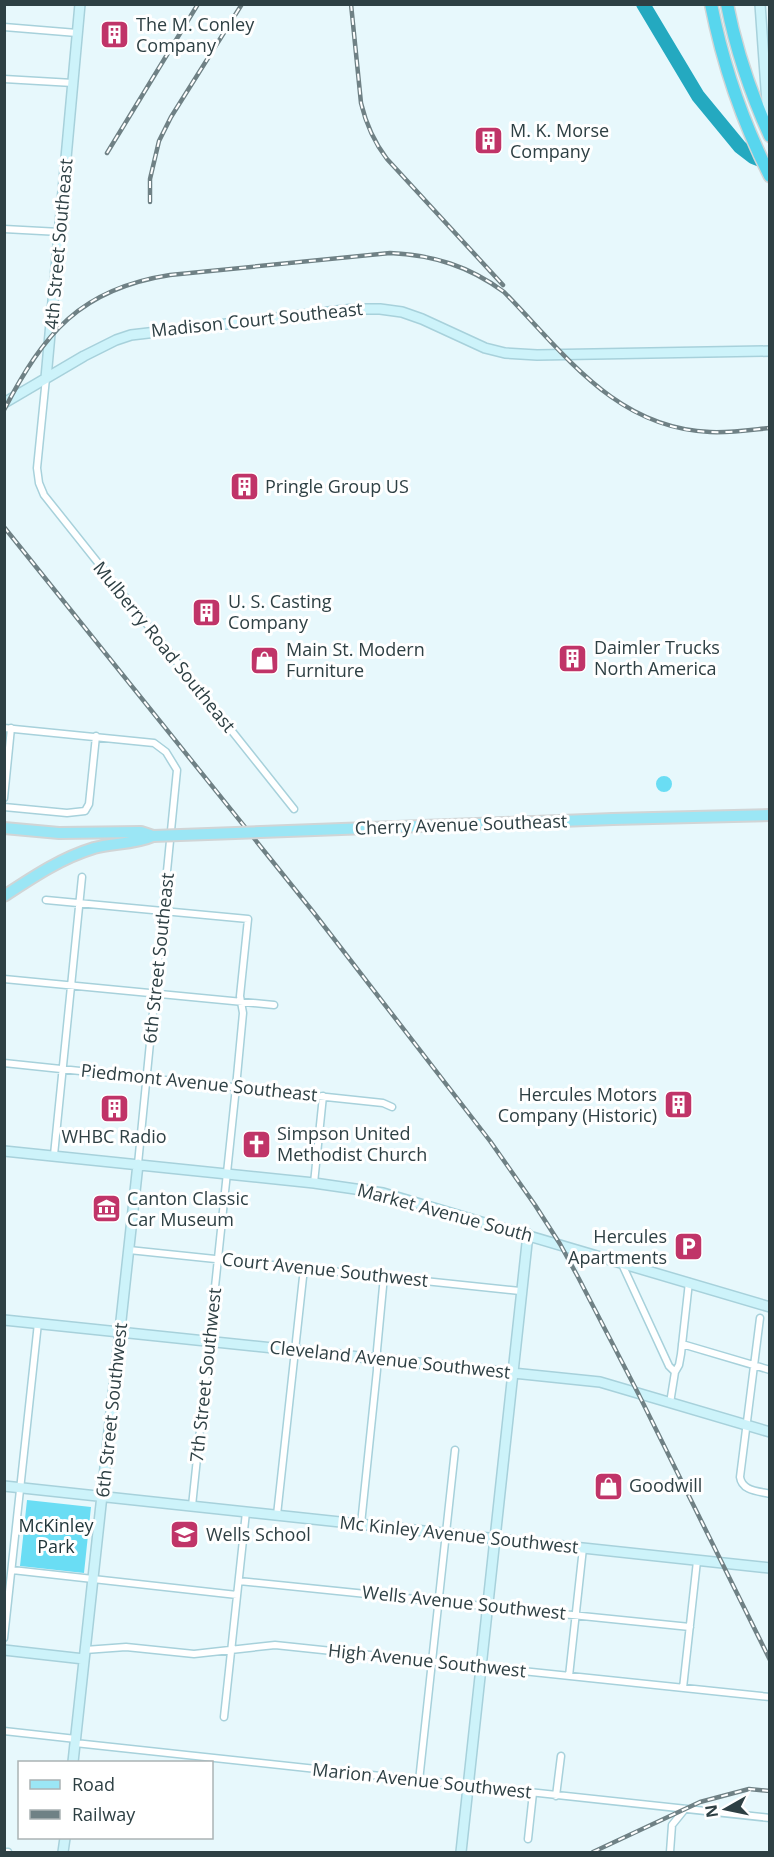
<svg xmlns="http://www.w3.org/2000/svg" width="774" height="1857" viewBox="0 0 774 1857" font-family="'Open Sans',sans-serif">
<rect width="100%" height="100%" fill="#e7f8fc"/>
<path fill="#6addf4" d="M656 784a8 8 0 1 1 16 0a8 8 0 1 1-16 0Z
M27,1500L91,1507L84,1573L20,1566Z"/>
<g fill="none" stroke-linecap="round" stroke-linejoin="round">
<path stroke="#24a9c0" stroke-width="14" d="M643,4L698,96L740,147L753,157L770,164"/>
<defs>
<path id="street" d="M4,27L77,33
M4,79L73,83
M4,229L60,232
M46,378L37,468L39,483L44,495L294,809
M4,728L154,743L166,752L177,770L138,1164
M4,798L11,728
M4,807L67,813L85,811L89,804L96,736
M46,900L248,919L240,996L243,1013L236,1087L192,1506
M4,979L274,1005
M4,1063L383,1103L392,1107
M54,1155L82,877
M314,1183L323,1096
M129,1250L520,1291
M621,1262L669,1366L675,1372
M760,1318L740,1477C742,1491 758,1491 770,1494
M682,1344L770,1370
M670,1403L675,1372L679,1365L681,1354L689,1282
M277,1515L304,1268
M361,1524L377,1370V1350L384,1276
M12,1570L237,1595
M239,1581L690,1627
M4,1638L38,1323
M85,1650L126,1647L194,1654L275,1645L770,1697
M569,1676L583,1548
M683,1688L697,1561
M224,1717L246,1512
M4,1731L76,1739
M75,1743L770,1818
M419,1781L455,1450
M556,1796L561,1756
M528,1839L533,1793
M4,1852H8
M670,1852L672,1825L685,1809"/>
<path id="secondary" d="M760,4L769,131
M46,378L80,4
M4,403L84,356L116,340L131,335L354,309H380L402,312L422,319L485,348L505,353L537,355L770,351
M4,1151L314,1183L383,1193L770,1307
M4,1320L600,1382L770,1432
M4,1486L770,1568
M4,1650L84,1659
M73,1762L138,1164
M63,1852L65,1838
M461,1852L528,1234"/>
<path id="primary" d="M613,819L770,815
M4,828L59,833L141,832L153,836
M4,896C33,877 61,858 94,848C113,843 135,844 153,836"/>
<path id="highway" d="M711,4C723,65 742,121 770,176
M727,4C736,50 751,94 770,136"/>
</defs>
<use href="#street" stroke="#a7d1db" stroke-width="9"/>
<use href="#secondary" stroke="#a7d1db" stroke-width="12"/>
<use href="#primary" stroke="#d1d5d6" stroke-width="14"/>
<use href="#highway" stroke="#d1d5d6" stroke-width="15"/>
<use href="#street" stroke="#fff" stroke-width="6"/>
<use href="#secondary" stroke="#cdf3fa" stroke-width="9"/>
<use href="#primary" stroke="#9be6f5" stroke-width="10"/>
<use href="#highway" stroke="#58d6ee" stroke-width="12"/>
<defs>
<path id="rail" d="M351,4L361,103C366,124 374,142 387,159L503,285
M107,153L198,4
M150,202V179L159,141L171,117L242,4
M4,410C44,333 80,289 170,275L390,253C433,255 469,266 504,292C565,354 615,428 710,432C730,433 750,430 770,428
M4,527L314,913L490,1141L535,1205L560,1244L578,1277L638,1393L770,1660
M593,1852L700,1802L749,1789L770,1791"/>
</defs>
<use href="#rail" stroke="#6f8185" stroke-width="4.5"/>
<use href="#rail" stroke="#fff" stroke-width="2" stroke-dasharray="7" stroke-linecap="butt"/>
<defs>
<path id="primary-bridge" d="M153,836L613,819"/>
</defs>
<use href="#primary-bridge" stroke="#d1d5d6" stroke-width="14" stroke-linecap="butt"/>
<use href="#primary-bridge" stroke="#9be6f5" stroke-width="10"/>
</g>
<defs>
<symbol id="building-square" viewBox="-11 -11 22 22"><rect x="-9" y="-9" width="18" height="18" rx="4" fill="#c03468" stroke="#fff"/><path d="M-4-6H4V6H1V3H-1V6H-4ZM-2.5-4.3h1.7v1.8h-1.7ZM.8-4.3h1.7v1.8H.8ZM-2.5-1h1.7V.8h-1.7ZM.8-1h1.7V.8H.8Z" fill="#fff"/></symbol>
<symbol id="shop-square" viewBox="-11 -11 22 22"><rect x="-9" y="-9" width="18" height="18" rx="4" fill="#c03468" stroke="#fff"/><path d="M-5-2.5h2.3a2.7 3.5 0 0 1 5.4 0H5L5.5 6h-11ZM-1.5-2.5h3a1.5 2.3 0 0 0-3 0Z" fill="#fff"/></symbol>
<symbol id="church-square" viewBox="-11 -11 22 22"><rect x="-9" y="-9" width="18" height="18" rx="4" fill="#c03468" stroke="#fff"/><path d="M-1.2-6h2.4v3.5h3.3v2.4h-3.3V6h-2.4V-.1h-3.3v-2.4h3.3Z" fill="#fff"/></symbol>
<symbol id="museum-square" viewBox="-11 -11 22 22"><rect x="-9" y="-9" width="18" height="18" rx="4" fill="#c03468" stroke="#fff"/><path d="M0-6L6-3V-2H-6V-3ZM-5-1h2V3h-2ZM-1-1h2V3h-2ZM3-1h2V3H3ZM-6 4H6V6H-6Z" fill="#fff"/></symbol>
<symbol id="parking-square" viewBox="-11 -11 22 22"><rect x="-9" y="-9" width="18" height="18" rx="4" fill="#c03468" stroke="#fff"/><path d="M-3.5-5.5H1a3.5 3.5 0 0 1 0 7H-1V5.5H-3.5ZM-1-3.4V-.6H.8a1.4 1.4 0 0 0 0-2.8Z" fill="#fff"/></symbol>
<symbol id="school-square" viewBox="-11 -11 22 22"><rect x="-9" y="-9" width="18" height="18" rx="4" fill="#c03468" stroke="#fff"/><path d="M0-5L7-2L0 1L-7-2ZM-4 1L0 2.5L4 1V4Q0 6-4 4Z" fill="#fff"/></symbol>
</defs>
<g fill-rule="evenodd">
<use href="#building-square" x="98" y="18" width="33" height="33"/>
<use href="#building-square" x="472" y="124" width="33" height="33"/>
<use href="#building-square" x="228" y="470" width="33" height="33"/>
<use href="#building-square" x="190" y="596" width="33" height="33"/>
<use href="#building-square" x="556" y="642" width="33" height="33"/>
<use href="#shop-square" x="248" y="644" width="33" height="33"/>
<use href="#building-square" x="662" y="1088" width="33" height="33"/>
<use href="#building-square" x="98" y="1092" width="33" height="33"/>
<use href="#church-square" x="240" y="1128" width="33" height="33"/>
<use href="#museum-square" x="90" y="1192" width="33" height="33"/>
<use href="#parking-square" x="672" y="1230" width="33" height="33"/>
<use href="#shop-square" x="592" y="1470" width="33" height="33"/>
<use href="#school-square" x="168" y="1518" width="33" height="33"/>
</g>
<g text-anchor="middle" stroke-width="6" stroke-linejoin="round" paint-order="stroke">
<g font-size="18" fill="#2e4044" stroke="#fff" text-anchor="start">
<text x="136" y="31">The M. Conley<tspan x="136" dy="21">Company</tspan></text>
<text x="510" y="137">M. K. Morse<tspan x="510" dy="21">Company</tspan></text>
<text x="265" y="493">Pringle Group US</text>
<text x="228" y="608">U. S. Casting<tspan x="228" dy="21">Company</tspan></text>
<text x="594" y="654">Daimler Trucks<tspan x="594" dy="21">North America</tspan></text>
<text x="286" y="656">Main St. Modern<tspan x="286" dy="21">Furniture</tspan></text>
<text x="657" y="1101" text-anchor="end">Hercules Motors<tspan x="657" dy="21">Company (Historic)</tspan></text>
<text x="277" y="1140">Simpson United<tspan x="277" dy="21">Methodist Church</tspan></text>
<text x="114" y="1143" text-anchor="middle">WHBC Radio</text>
<text x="127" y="1205">Canton Classic<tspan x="127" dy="21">Car Museum</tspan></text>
<text x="667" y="1243" text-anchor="end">Hercules<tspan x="667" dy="21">Apartments</tspan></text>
<text x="629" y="1492">Goodwill</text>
<text x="206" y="1541">Wells School</text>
</g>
<g font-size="18" fill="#2e4044" stroke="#fff">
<text transform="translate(59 244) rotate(-85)" y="6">4th Street Southeast</text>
<text transform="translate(257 320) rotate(-6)" y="6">Madison Court Southeast</text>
<text transform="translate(164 647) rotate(51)" y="6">Mulberry Road Southeast</text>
<text transform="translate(461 825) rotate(-2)" y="6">Cherry Avenue Southeast</text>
<text transform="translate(159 958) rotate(-84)" y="6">6th Street Southeast</text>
<text transform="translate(199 1083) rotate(6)" y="6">Piedmont Avenue Southeast</text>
<text transform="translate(445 1213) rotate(15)" y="6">Market Avenue South</text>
<text transform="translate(325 1270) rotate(6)" y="6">Court Avenue Southwest</text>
<text transform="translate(390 1360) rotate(6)" y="6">Cleveland Avenue Southwest</text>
<text transform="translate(206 1375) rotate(-84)" y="6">7th Street Southwest</text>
<text transform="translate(112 1410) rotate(-84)" y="6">6th Street Southwest</text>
<text transform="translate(459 1535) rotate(6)" y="6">Mc Kinley Avenue Southwest</text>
<text transform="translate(464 1603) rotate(6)" y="6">Wells Avenue Southwest</text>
<text transform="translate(427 1661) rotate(6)" y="6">High Avenue Southwest</text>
<text transform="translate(422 1781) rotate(6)" y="6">Marion Avenue Southwest</text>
</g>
<g font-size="18" fill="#1f3539" stroke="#fff">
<text x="56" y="1532">McKinley<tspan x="56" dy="21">Park</tspan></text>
</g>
</g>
<rect width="774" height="1857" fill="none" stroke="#2e4044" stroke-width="12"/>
<rect x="18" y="1761" width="195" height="78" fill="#ffffff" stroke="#abb3b4" stroke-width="1.5"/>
<rect x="30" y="1780" width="30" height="9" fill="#9be6f5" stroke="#abb3b4" stroke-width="1.5"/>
<text x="72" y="1791" font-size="18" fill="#2e4044">Road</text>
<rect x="30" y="1810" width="30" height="9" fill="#6f8185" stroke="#abb3b4" stroke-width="1.5"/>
<text x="72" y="1821" font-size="18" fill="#2e4044">Railway</text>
<g transform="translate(726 1809) rotate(261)" stroke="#ffffff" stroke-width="4.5" paint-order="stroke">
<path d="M0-4.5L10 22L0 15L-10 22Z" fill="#2e4044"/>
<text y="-9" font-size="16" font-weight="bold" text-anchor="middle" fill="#2e4044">N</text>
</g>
</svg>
